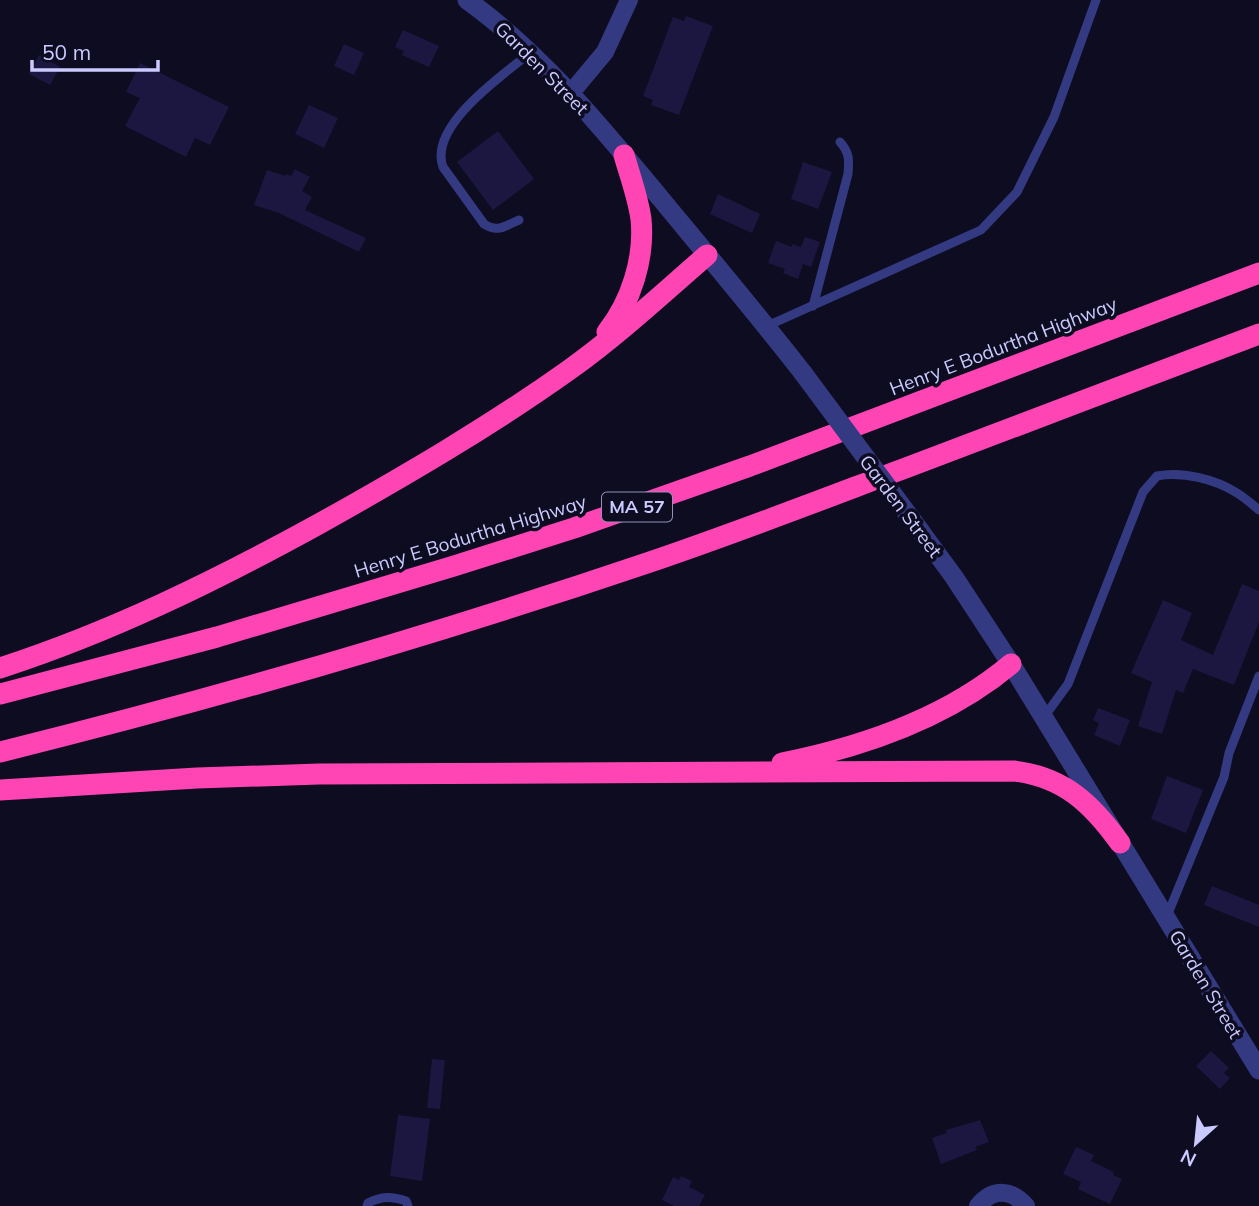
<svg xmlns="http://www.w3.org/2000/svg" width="1259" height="1206" viewBox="0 0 1259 1206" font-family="Mulish,sans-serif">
<rect width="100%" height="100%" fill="#0d0c20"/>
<path fill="#1b1741" d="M686,16L713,26L679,115L651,105L653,100L643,96L673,17L684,21Z
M403,30L439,46L429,67L402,55L404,51L395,47Z
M344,44L364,53L354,75L334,66Z
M39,55L60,67L50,85L29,74Z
M140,63L229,107L210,145L195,138L186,157L125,126L140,98L126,92Z
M309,105L338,118L324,148L295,134Z
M498,131L534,179L493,210L457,162Z
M803,162L832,172L818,209L791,199Z
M295,169L310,177L302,191L312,197L305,210L366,238L359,252L279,213L254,205L267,170L285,176L286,174L291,176Z
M718,194L760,214L752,233L710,214Z
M805,237L820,242L811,267L803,264L798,279L783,273L785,269L768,263L776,241L792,247V244L801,247Z
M1242,584L1259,591V622L1234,685L1193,669L1183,693L1176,690L1162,734L1138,726L1152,682L1131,673L1163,600L1192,613L1181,640L1213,655Z
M1098,708L1130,720L1120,746L1094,735L1099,723L1093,720Z
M1167,776L1203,790L1186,833L1151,819Z
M1212,886L1259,905V927L1204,905Z
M1211,1051L1229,1068L1224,1073L1230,1078L1220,1089L1196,1066Z
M432,1059L445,1060L440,1109L427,1108Z
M398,1115L430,1119L422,1181L390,1176Z
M980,1120L989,1142L975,1147L977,1150L941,1164L932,1138L947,1133L946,1130Z
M1076,1147L1094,1155L1091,1161L1114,1172L1113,1175L1122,1179L1110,1204L1078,1189L1081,1182L1063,1174Z
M681,1176L692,1181L689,1187L705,1195L699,1206H674L662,1200L673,1177L679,1180Z"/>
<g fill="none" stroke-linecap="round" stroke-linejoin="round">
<path stroke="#343a81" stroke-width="9" d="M519,220C505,226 498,233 484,224L443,167C428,126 503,75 530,53
M813,306L848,174C849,161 850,153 840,142
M767,326L981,230L1017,192L1054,117L1096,0
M1044,717L1068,684L1143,492L1157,476C1182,471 1215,479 1237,493C1245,498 1252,504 1259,510
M1167,916L1224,777L1229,753L1259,676
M367,1206L368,1203C382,1196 391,1196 406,1201L408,1206"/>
<path stroke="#343a81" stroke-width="18" d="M570,94L605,52L629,0
M978,1206C993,1188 1011,1189 1026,1206"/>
<path stroke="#343a81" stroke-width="19" d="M467,0C542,54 602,128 661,199C709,257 757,314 803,373
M921,532L954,577L1011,664L1259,1070"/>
<path stroke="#ff45b3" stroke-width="21" d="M607,332C631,302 645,258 641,219C638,197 630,176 624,155
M0,668C111,632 215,581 317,525C403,477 489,427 569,370C618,335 662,294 707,255
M0,694L217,637L454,566L574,528L750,466L1259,273
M0,752C218,698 434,635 647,563C733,534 818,501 903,469C1022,424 1140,379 1259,334
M782,763C862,747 948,717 1011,664
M0,790L197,778L319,774L1014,771C1064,777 1092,804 1120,843"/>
<path stroke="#343a81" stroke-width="19" d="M803,373L921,532"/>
</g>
<g text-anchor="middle" stroke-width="7" stroke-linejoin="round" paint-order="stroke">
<rect fill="#0d0c20" stroke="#9291bc" stroke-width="2" x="602" y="492.5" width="70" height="29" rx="5"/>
<g font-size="18" font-weight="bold" fill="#cbcaff">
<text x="637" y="513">MA 57</text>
</g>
<g font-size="19" fill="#cbcaff" stroke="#0d0c20">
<text transform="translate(542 68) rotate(45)" y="7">Garden Street</text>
<text transform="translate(1003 346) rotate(-21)" y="7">Henry E Bodurtha Highway</text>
<text transform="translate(901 506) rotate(53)" y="7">Garden Street</text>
<text transform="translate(470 536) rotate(-17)" y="7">Henry E Bodurtha Highway</text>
<text transform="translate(1206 984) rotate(59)" y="7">Garden Street</text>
</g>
</g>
<g transform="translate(1196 1143) rotate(207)" stroke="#0d0c20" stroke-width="5" paint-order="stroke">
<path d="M0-5L12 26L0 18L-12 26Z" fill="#cbcaff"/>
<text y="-10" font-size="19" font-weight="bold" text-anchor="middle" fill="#cbcaff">N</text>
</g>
<path d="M32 60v10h126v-10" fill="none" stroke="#cbcaff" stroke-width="3.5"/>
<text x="42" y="60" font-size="21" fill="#cbcaff" stroke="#0d0c20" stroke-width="5" paint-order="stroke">50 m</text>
</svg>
